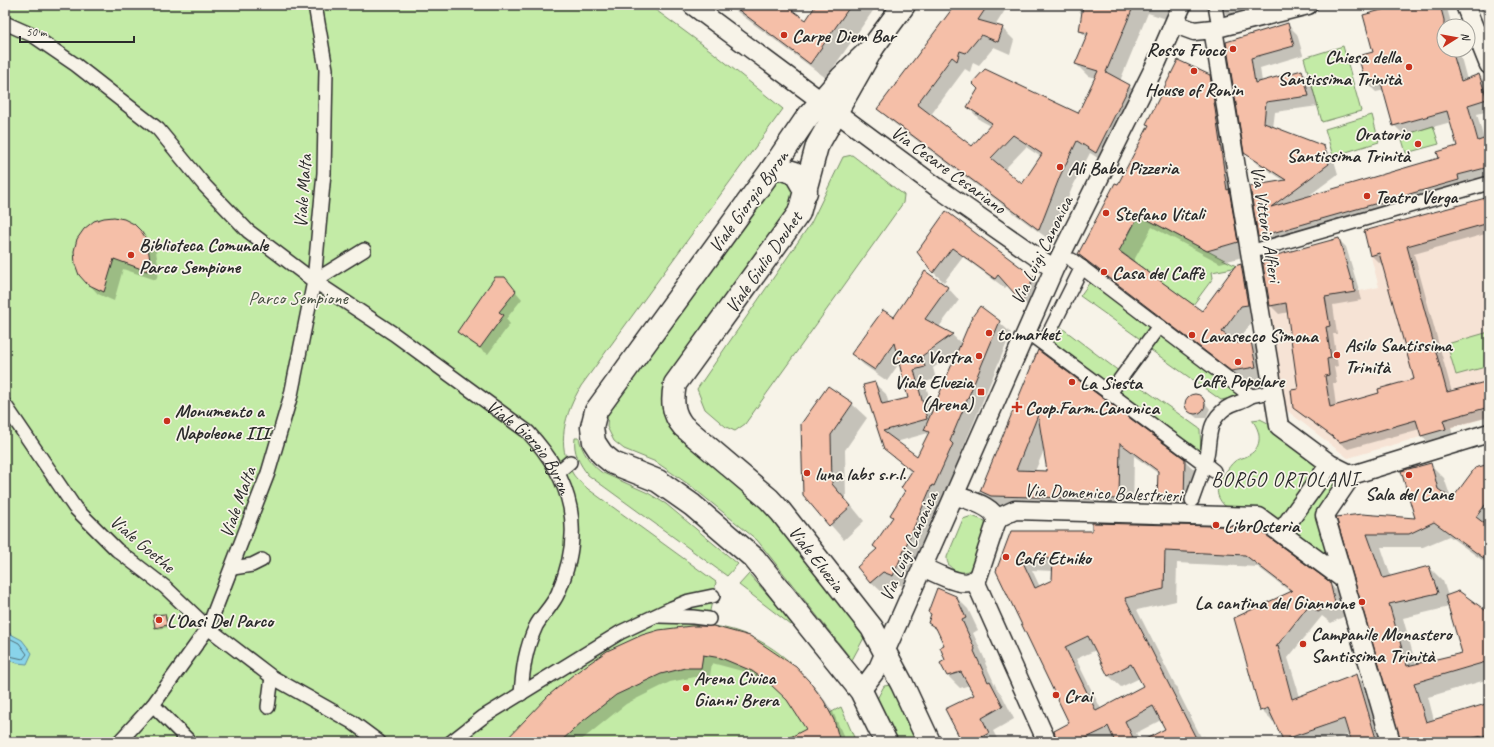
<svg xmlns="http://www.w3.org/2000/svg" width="1494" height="747" viewBox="0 0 1494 747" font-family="Caveat,sans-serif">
<rect width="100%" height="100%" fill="#f7f3e8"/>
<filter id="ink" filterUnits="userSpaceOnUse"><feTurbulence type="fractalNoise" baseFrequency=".025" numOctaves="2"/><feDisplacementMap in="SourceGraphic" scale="8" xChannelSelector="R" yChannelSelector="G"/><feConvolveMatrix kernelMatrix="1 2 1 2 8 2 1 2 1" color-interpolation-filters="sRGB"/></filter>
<g filter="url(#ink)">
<path fill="#f6e3d5" d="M1489,197V417L1348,458L1285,409L1268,306L1355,292L1379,287L1364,231Z"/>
<path fill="#c3eba6" stroke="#778b68" d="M5,5H649L710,50L783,109L581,386C565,414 555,444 573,474C576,479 583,484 588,489L716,582L707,625C722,627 736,630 749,636C782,649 814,682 830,713L841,707L856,742H5Z
M1343,46L1361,111L1322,122L1304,58Z
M1372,115L1379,142L1333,156L1325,129Z
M1433,126L1439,144L1406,153L1401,136Z
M852,155L904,195L903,203L745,424L735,431L726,427L705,409L697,389L811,223L843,157Z
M781,177L794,182V200L663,393L747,494L775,522L865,636L852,660L757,540L691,486L656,462L624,449L614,441L607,427L608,412L773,184Z
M1139,215L1238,267L1212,272L1213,278L1193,305L1109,243L1126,240Z
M1090,282L1152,328L1143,341L1080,296Z
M1058,325L1120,372L1109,386L1047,340Z
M1489,332V366L1456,375L1447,344Z
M1159,335L1240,396L1221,400L1148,348Z
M1127,377L1200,429L1201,454L1117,392Z
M1260,419L1266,422L1315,459L1320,466L1279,522L1225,506C1213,494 1217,485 1225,473C1228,469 1231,464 1235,461C1239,458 1245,458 1249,455C1263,447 1261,431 1252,420Z
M575,438H579C582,452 590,463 601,472L648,493L666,504L738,564L727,576L588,475C579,463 573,452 575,438Z
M1330,474L1346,478L1322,513L1336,568L1291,533Z
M972,516L985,521L986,525L972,568C963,577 946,570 947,557L963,519Z
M749,574L793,623L791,625L739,585Z
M891,685L917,742H896L877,699L884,686Z"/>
<path fill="#89d4ea" stroke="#63909e" d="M5,631L22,640L32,653L27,664L17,663L5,658Z"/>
<path fill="#0003" fill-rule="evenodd" d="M728,5H783L806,22L818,5H877L826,78Z
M956,5H1020L1007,7L995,26L1002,28L1014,40L1010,54L994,47L979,65L973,62L970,72L965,69L930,116L973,147L991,126L980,120L968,107L1079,115L1096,78L1088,76L1076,64L1087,37L1080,31L1083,15L1079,11L1081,5H1182L1176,22L1148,13L1120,81L1129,86L1141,98L1109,165L1090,153L1072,188L1051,241L891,121L878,109ZM1026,147L1041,157L1023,185L1004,170Z
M1224,5H1308L1238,25L1225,13Z
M1403,5H1446L1452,26H1444V50H1459L1467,80L1479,75L1488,85L1489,111L1477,114L1484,140L1489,138V179L1269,246L1259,236L1251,187L1285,181L1255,162L1245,152L1227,42L1287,24L1297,34L1303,55L1260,68L1262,82L1302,71L1311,80L1318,106L1275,112L1273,128L1323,147L1333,157L1338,174L1307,197L1440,158L1458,147L1451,122L1404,135L1394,125L1385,90L1376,92L1366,82L1374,53Z
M1479,5H1489V30Z
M1209,76L1223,89L1250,255L1220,263L1152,227L1133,262L1202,313L1241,265L1254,278V319L1236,344L1251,342L1264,355L1268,380L1245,383L1092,267L1079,254L1118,185L1149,126L1147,124Z
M1489,198V233L1414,254L1452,392L1489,382V417L1451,427L1453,437L1430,444L1422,436L1420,429L1348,449L1302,415L1294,407L1300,390L1289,312L1279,314L1271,306L1338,239L1346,247L1362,300L1333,305L1337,334H1333L1338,366L1334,367L1337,383H1333L1336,406L1381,394L1415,380L1383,262L1379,263L1371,255Z
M946,212L1034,278L1044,288L1032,311L1008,285L1005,288L963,257L944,282L934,273L918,252Z
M143,235L156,251L159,271L156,280L123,269L114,301L98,294L80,274Z
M926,273L948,288L959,300L939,327L952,335L962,344L999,322L1011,333L961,453L964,456L946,497L944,495L905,587L895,583L883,593L871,582L878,549L906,491L912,473L885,448L874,383L886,394L889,404L909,398L900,362L887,381L864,365L852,354L894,318ZM959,350L933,411L925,382L936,379L933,368ZM928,433L930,434L917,457L896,442Z
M504,278L522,299L506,319L510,324L488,354L465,339L458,331Z
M1038,351L1184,460L1199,474L1198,514L1172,513L1158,499L1159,474L1134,456L1133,512L1006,509L995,505L981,491ZM1045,448L1049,472L1035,471Z
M828,387L852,404L867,418L845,450L846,499L864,521L844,540L804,495Z
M1194,395L1199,396L1210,409L1206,418H1197L1187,410L1186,400Z
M1430,464L1444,478L1452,501L1489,465V565L1449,536L1423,547H1381L1391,577L1429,567L1443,581L1448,596L1489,614V679L1428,697L1434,720L1489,704V742H1403L1338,518L1416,519ZM1449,607L1463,653L1416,665L1403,618Z
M1255,528L1329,583L1342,596L1347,615L1331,623L1322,616L1288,658L1300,697L1356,676L1369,688L1385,742H1352L1350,734L1325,742H1286L1275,721L1273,722L1261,710L1235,618L1292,593L1258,567L1177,563L1176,601L1137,610L1201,737L1204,736L1210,742H1142L1166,730L1161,720L1136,733L1141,742H1058L1071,723L1012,532H1092ZM1032,570L1053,571V580L1040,587ZM1096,650L1108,675L1121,687L1140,678L1144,687L1101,709L1076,659Z
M956,597L968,609L978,630L973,633L986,662L985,663L997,689L1002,695L1014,719L993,731L999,742H963L975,695L970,685L960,688L948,676L945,646L940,633L929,623L932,615L929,612ZM967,671L957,674V672Z
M165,615L167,617L169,627L158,629L156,627Z
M642,636L795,667L818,691L833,712L846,742H797L808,729L789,701L771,685L742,671L712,663L710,676L695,677L670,682L626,704L579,742H505L550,696Z"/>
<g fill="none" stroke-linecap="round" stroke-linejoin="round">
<path stroke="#516f77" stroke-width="1" d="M5,636L19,643L27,654L23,659L5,655"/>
</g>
<path fill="#f5bfa8" stroke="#2b2b2b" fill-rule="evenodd" d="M732,5H785L806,20L816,5H851L810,64Z
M955,5H988L978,20L1003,27L998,42L981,35L966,53L960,51L957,61L952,57L917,104L972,146L992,123L967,107L978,89L972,83L985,69L1078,113L1098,71L1075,64L1088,33L1079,31L1083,5H1134L1106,72L1130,85L1096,153L1077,141L1060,176L1039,230L877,109ZM1013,135L1042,154L1022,184L991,158Z
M1400,5H1440L1444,20V50H1452L1461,81L1479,74L1487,99L1468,105L1478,141L1489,137V167L1458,175L1459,180L1258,237L1250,186L1286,180L1244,153L1226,42L1288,23L1294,46L1251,58L1255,83L1302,70L1309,96L1266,102L1264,123L1324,146L1329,164L1271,207L1439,158L1437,152L1457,146L1447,111L1393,126L1380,79L1366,83L1358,56L1373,52L1363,15Z
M1178,60L1210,75L1227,190L1229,189L1238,242L1207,251L1139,215L1119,251L1202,311L1235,266L1241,264L1248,305L1241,306L1222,332L1237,343L1251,341L1256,367L1231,371L1078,254L1115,183L1118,184L1149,125L1146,124Z
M1489,197V223L1407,246L1447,392L1489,381V407L1443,420L1446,429L1421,436L1416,420L1340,442L1293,408L1291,390L1298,389L1286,303L1270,306L1262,259L1339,238L1351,280H1353L1355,292L1325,297L1330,326L1326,327L1331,358L1327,359L1329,375L1325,376L1330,407L1379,393L1378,389L1414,379L1379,253L1370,256L1364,231Z
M946,211L1034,277L1022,302L998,275L995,279L952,248L933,273L917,252Z
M114,217L124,219L134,224L141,231L147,240L150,261L147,271L114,259L104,292L87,284L79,275L75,264L74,251L77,239L84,229L94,221L104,218Z
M925,271L948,287L925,319L953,334L922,356L925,367L914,370L927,419L883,431L917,456L929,432L924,430L972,317L980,306L1000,321L950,441L953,444L934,486L932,485L893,576L883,572L870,583L857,567L877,549L873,546L893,517L890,515L905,491L901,488L912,471L884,449L863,385L875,382L882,404L908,398L894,343L875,370L851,354L883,310L894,317Z
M495,277H505L516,291L499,312L504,315L480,348L457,332Z
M1038,350L1185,459L1184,500H1157L1158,471L1120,443L1119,499L991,496L980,491ZM1038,415L1047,471L1016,470Z
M828,386L853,403L831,435L832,484L851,506L829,526L803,495L801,424Z
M1185 404a10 10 0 1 1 20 0a10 10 0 1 1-20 0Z
M1431,463L1438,489L1452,499L1475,468L1489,464V500L1476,517L1489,527V562L1434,522L1409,534H1367L1383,578L1429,566L1438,593L1389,604L1407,666L1462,653L1445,596L1459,591L1489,613V661L1414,683L1426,722L1489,703V734L1459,742H1401L1336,517L1362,514L1415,518L1401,471Z
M1092,523L1255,527L1326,579L1330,582L1335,603L1318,612L1309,605L1276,647L1278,646L1292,699L1357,674L1377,742H1351L1344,719L1283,740L1268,708L1260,711L1234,618L1292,591L1245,555L1165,551L1164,589L1125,598L1198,742H1140L1165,729L1153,706L1125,721L1135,742H1115L1108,726L1105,729L1078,742H1057L1054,731L1069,723L996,571L1011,531H1092ZM1021,558L1053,559L1052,580L1035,588ZM1088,636L1108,676L1131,664L1143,686L1096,711L1065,647Z
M937,588L956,596L966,618L962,620L975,649L974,651L988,682L990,681L1003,706L982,718L989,733L980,738L982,742H962L945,709L974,695L961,672L947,676L940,663L945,660L940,647L944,645L936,628L928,623L931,614L928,612Z
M165,614L167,625L155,628L153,615Z
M691,626H713L750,636L796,667L809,681L824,701L834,720L840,742H781L806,729L787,700L769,683L752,671L721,658L703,655L701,668H685L661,674L616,695L584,720L560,742H504L549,695L574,674L607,651L642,635L659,630Z"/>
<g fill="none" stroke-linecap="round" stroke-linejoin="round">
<defs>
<g id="pedestrian">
<path d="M1215,5L1217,17"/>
<path id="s1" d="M5,23L32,35L76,65L158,129L205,186L248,231L314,281L394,334L528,432C573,480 585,531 558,593C553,605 542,615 536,626C525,650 523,668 521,694"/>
<path d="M1250,252L1489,183"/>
<path d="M1072,260L1251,396L1266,393"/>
<path d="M314,281L364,250"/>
<path d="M1026,331L1205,464C1212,443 1204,424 1226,408C1234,402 1242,403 1251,396"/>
<path d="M1044,343L1082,267"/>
<path d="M1110,393L1159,326"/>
<path d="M5,405L75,508L117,550L165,587L208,628L272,677L352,722L379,742"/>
<path d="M558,472L570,462"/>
<path d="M1192,500L1205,464L1214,471"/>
<path d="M233,568L252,565L262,560"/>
<path d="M659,616L693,617L709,619"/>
<path d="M153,705L190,742"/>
<path d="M268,707L272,677"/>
<path d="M119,742L153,705L208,628L268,473L291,395L314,281L324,173L326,69L315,5"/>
<path d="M451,742L483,717L621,632L672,608L689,601L713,596"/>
</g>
<path id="minor" d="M692,5L938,188L1054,269
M1465,5L1489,65
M1175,24L1194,31L1213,29L1308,5
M1213,29L1279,426L1330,464L1352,475
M954,495C967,500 998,506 996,523
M1281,532L1330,464
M922,567C935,572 966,591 976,578
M861,691L878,668L1054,269L1157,62L1182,5
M1047,742L976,583L996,523L1000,517L1015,510L1259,517L1342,578
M1391,742L1325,515L1352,475L1489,433"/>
<g id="secondary">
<path id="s2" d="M904,5L873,47L817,146L799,213L675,384C672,400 672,413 683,426L769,499L781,512L872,628L902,684L929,742"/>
<path d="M873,47L842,77L806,119L772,169L596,411L592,427L594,442L602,454L613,463L658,481L692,505L754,558L861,691L886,742"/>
<path d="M772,169H782L795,173L806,192"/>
</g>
</defs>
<use href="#pedestrian" stroke="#2b2b2b" stroke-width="16"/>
<use href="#minor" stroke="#2b2b2b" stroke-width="21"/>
<use href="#secondary" stroke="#2b2b2b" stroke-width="25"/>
<use href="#pedestrian" stroke="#f7f3e8" stroke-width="13"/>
<use href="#minor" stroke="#f7f3e8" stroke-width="18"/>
<use href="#secondary" stroke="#f7f3e8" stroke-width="22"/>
</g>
</g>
<g fill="#c8321e" stroke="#f7f3e8" stroke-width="1.5">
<circle cx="784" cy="35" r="4"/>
<circle cx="1233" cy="49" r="4"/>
<circle cx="1409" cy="67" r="4"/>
<circle cx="1194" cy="71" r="4"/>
<circle cx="1418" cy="144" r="4"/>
<circle cx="1060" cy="167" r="4"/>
<circle cx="1367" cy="196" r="4"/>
<circle cx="1106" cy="213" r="4"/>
<circle cx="131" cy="255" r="4"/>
<circle cx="1104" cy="272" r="4"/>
<circle cx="989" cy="333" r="4"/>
<circle cx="1192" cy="335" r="4"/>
<circle cx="1337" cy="355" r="4"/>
<circle cx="979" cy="356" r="4"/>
<circle cx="1238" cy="362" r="4"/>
<circle cx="1072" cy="382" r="4"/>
<rect x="977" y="388" width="8" height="8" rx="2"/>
<path d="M1015 401h4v4h4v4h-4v4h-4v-4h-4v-4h4z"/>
<circle cx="167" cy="421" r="4"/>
<circle cx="807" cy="473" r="4"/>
<circle cx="1409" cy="475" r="4"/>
<circle cx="1216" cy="525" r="4"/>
<circle cx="1006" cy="557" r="4"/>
<circle cx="1362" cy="602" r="4"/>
<circle cx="159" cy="620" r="4"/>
<circle cx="1303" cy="644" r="4"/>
<circle cx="686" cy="688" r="4"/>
<circle cx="1056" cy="695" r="4"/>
</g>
<g text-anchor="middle" stroke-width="3.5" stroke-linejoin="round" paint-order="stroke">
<g font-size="19" font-weight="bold" fill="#2b2b2b" stroke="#f7f3e8" text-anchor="start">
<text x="792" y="42">Carpe Diem Bar</text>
<text x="1225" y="56" text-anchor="end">Rosso Fuoco</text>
<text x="1401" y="63" text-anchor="end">Chiesa della<tspan x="1401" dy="22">Santissima Trinità</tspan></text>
<text x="1194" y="96" text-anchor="middle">House of Ronin</text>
<text x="1410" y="140" text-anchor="end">Oratorio<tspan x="1410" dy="22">Santissima Trinità</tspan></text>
<text x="1068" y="174">Ali Baba Pizzeria</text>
<text x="1375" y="203">Teatro Verga</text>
<text x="1114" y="220">Stefano Vitali</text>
<text x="139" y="251">Biblioteca Comunale<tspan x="139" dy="22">Parco Sempione</tspan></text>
<text x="1112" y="279">Casa del Caffè</text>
<text x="997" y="340">to.market</text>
<text x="1200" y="342">Lavasecco Simona</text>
<text x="1345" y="351">Asilo Santissima<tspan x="1345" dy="22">Trinità</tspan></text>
<text x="971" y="363" text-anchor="end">Casa Vostra</text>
<text x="1238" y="387" text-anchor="middle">Caffè Popolare</text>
<text x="973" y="388" text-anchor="end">Viale Elvezia<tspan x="973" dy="22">(Arena)</tspan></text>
<text x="1080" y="389">La Siesta</text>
<text x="1025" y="414">Coop.Farm.Canonica</text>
<text x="175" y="417">Monumento a<tspan x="175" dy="22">Napoleone III</tspan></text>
<text x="815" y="480">luna labs s.r.l.</text>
<text x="1409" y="500" text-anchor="middle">Sala del Cane</text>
<text x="1224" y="532">LibrOsteria</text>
<text x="1014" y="564">Café Etniko</text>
<text x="1354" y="609" text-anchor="end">La cantina del Giannone</text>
<text x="167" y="627">L'Oasi Del Parco</text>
<text x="1311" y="640">Campanile Monastero<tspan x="1311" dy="22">Santissima Trinità</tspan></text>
<text x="694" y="684">Arena Civica<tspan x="694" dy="22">Gianni Brera</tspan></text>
<text x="1064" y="702">Crai</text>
</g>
<g font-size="19" fill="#2b2b2b" stroke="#f7f3e8">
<text transform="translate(949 169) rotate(36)" y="7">Via Cesare Cesariano</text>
<text transform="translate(302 191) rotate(-86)" y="7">Viale Malta</text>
<text transform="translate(748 201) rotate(-54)" y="7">Viale Giorgio Byron</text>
<text transform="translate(1267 224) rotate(81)" y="7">Via Vittorio Alfieri</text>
<text transform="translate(1041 250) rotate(-64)" y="7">Via Luigi Canonica</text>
<text transform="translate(763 262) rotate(-55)" y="7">Viale Giulio Douhet</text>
<text dy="7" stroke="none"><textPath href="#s1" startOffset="680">Viale Giorgio Byron</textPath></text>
<text transform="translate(1103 492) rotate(2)" y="7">Via Domenico Balestrieri</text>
<text transform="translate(237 502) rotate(-70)" y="7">Viale Malta</text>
<text transform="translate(143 543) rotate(40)" y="7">Viale Goethe</text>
<text transform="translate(908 546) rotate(-66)" y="7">Via Luigi Canonica</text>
<text dy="7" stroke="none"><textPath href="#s2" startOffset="680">Viale Elvezia</textPath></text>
</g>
<g font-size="19" fill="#495144" stroke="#f7f3e8">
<text x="298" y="304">Parco Sempione</text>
</g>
<g font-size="20" letter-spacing="1" fill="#2b2b2b" stroke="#f7f3e8">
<text x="1285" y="486">BORGO ORTOLANI</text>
</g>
</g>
<rect width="1494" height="747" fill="none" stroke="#f7f3e8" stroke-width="20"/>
<rect x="10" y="10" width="1474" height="727" fill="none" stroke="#2b2b2b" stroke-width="1.5" filter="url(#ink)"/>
<g transform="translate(1456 38) rotate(79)"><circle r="19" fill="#f7f3e8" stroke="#a5a39c"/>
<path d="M0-3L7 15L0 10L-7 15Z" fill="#c8321e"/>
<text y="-6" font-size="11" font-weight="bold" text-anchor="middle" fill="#2b2b2b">N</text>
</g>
<path d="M20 36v6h114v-6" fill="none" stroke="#2b2b2b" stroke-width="2"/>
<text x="26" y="36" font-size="12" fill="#2b2b2b" stroke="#f7f3e8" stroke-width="3" paint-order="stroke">50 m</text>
</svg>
